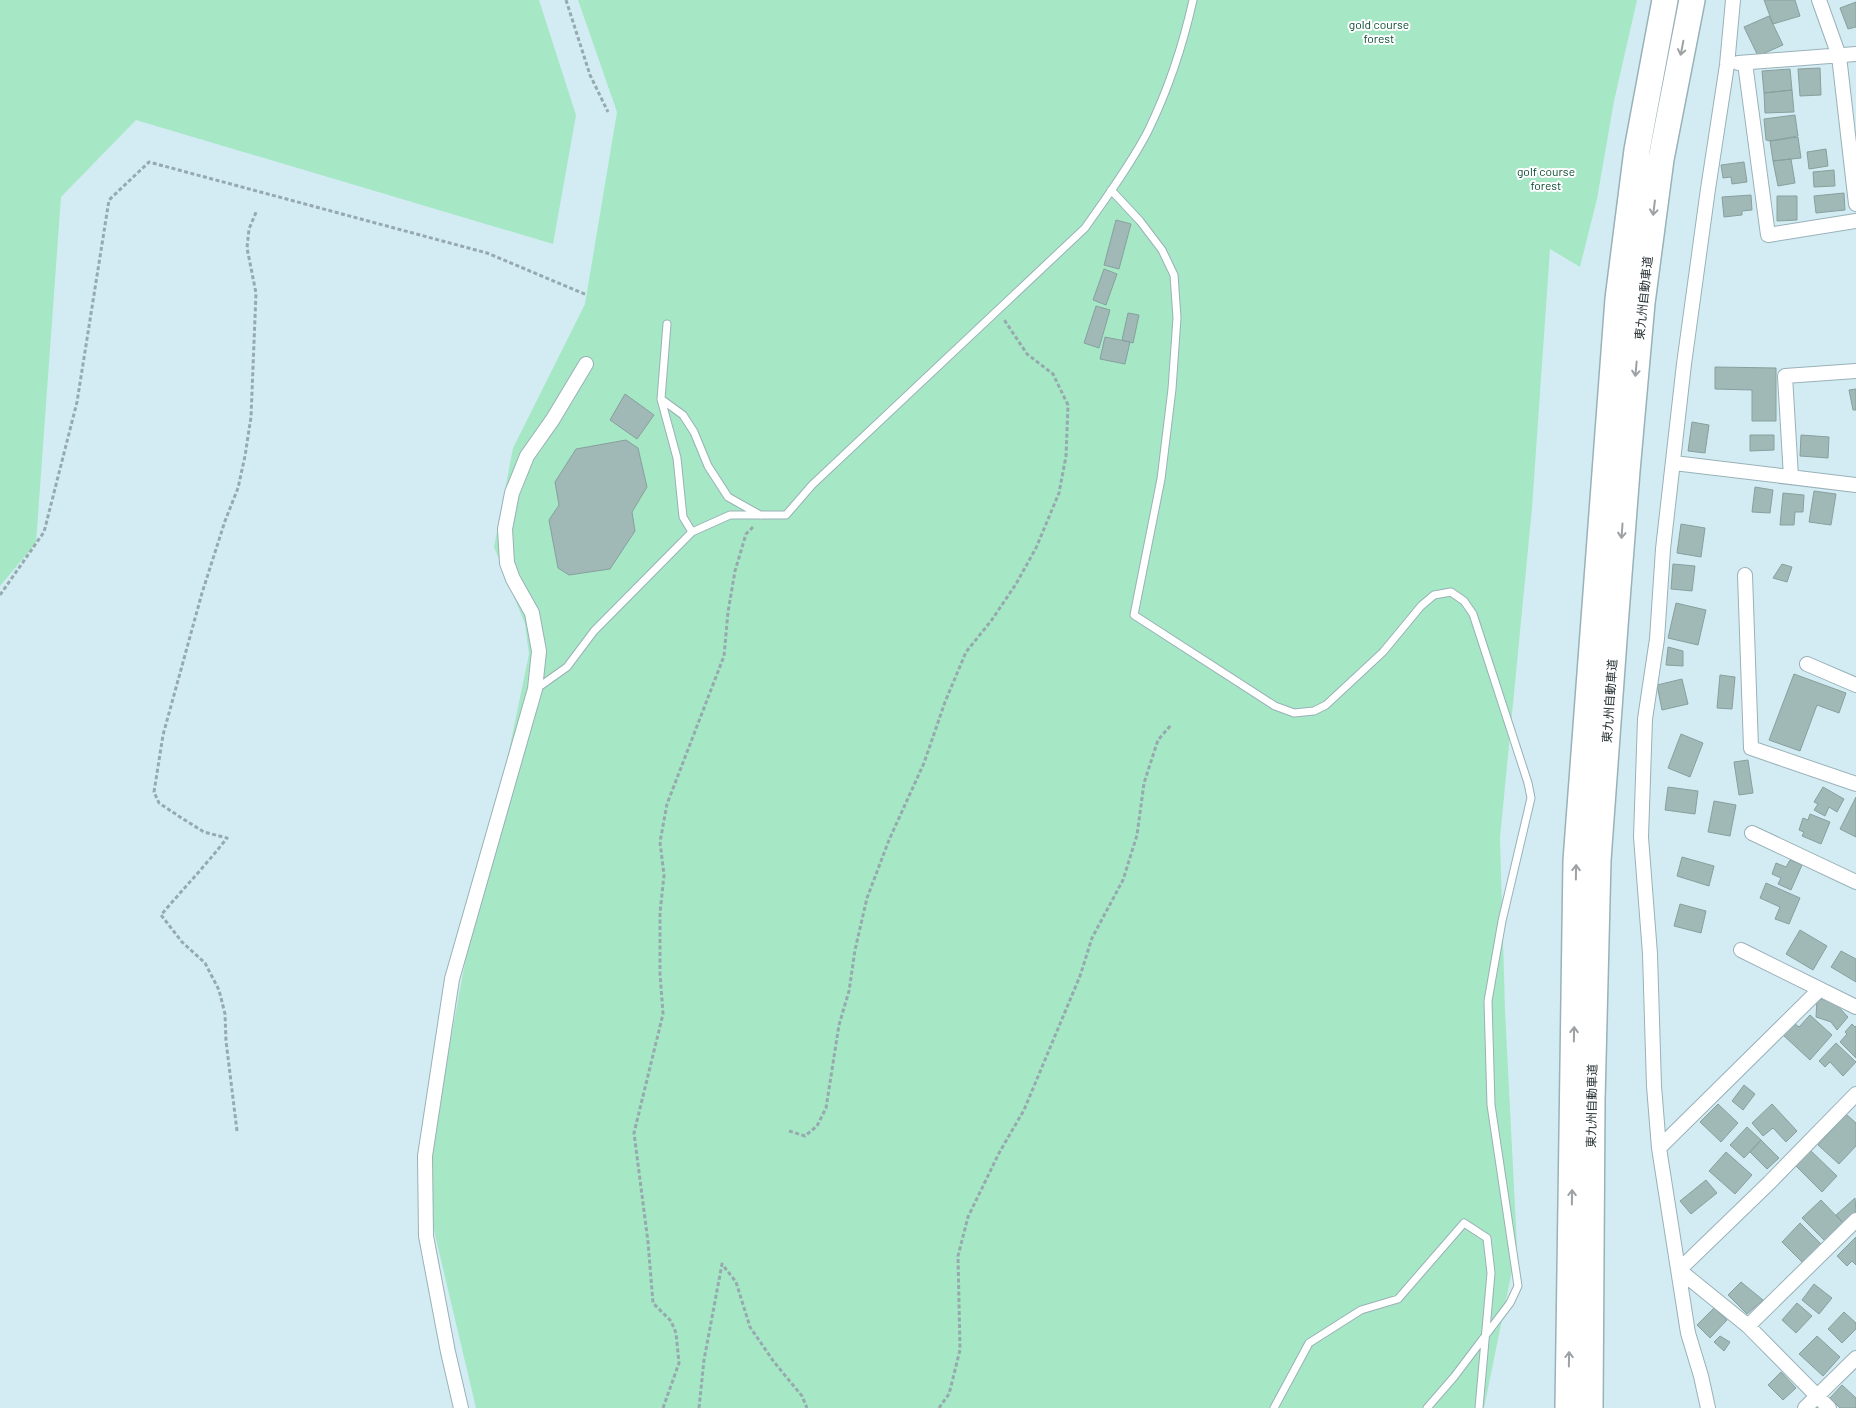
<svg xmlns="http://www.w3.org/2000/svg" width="1856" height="1408" viewBox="0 0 1856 1408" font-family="Barlow,'Noto Sans JP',sans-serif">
<rect width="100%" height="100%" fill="#d3ecf3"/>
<path fill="#a6e7c5" d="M0,0H539L576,115L553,244L136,120L61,197L36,543L0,586Z
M578,0H1637L1614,101L1597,199L1580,267L1550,249L1532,508L1500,838L1505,1010L1517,1246L1484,1408H476L432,1222L429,1156L463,973L529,654L525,624L494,547L513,448L585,304L617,112Z"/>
<path fill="#a0b9b7" stroke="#87a09e" d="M1764,0H1795L1800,16L1773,24Z
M1856,2V27L1848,29L1840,8Z
M1769,16L1783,45L1758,56L1744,27Z
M1820,68L1821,95L1800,96L1798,69Z
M1790,69L1792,90L1764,93L1762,71Z
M1792,90L1794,112L1765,113L1764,93Z
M1795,115L1798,136L1770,141L1766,140L1764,119Z
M1798,137L1801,158L1773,161L1770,141Z
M1826,149L1828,166L1809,169L1807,152Z
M1791,159L1795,183L1778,186L1773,161Z
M1744,162L1747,182L1732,184L1731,177L1723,178L1721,165Z
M1834,170L1835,186L1814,187L1813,172Z
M1844,193L1845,210L1816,213L1814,196Z
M1751,195L1752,210L1742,211V215L1724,217L1722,197Z
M1777,196H1797V220L1777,221Z
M1116,220L1131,224L1119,269L1104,265Z
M1104,269L1117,274L1106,305L1093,300Z
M1096,306L1110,310L1099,348L1084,343Z
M1128,313L1139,315L1133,343L1122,340Z
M1105,337L1130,342L1125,364L1100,359Z
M1715,367L1776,368V421H1752V390L1715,389Z
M1856,389V410H1853L1849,390Z
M625,394L654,415L637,439L610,420Z
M1692,422L1709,425L1705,453L1688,451Z
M1750,435H1774V450L1750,451Z
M1801,435L1829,437L1828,458L1800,456Z
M626,440L638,448L647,487L632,512L635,531L610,569L569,575L558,568L549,520L559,505L555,482L576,449Z
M1755,487L1773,490L1770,513L1752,512Z
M1814,491L1836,494L1831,525L1809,522Z
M1783,493L1804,495L1803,512H1795L1794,525H1780Z
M1681,524L1705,528L1701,557L1677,553Z
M1673,564L1695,566L1692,591L1671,589Z
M1782,564L1792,567L1787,582L1773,578Z
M1676,603L1706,610L1698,645L1668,638Z
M1668,647L1683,651V666L1666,665Z
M1794,674L1846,693L1839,713L1817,705L1800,751L1769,740Z
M1720,675L1735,677L1732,709L1717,708Z
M1682,679L1688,704L1662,710L1657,685Z
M1681,734L1703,743L1690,777L1668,768Z
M1748,760L1753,793L1739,795L1734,762Z
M1668,787L1698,791L1695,814L1665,810Z
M1823,787L1844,799L1837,812L1829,807L1825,816L1814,810L1818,804L1814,802Z
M1856,797V837L1840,829Z
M1714,801L1736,805L1730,836L1708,832Z
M1810,814L1830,822L1821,844L1802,836L1804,832L1799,830L1803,818L1808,820Z
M1682,857L1714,866L1709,886L1677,876Z
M1790,860L1802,865L1791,890L1778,884L1781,878L1772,874L1776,863L1786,867Z
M1766,883L1800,898L1789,924L1775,919L1780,907L1760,898Z
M1680,904L1706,911L1701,933L1674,926Z
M1800,930L1827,946L1813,970L1786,954Z
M1841,951L1856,959V982L1831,967Z
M1817,999L1833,1001L1848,1017L1837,1030L1831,1022L1816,1017Z
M1810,1015L1832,1035L1810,1060L1783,1035L1794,1023L1799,1027Z
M1852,1024L1855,1027L1856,1026V1058L1840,1042L1847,1034L1845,1032Z
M1836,1043L1856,1062L1843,1076L1830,1062L1825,1067L1819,1061Z
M1744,1085L1755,1094L1743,1110L1732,1101Z
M1718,1104L1738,1123L1721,1142L1700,1122Z
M1772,1104L1797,1131L1786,1142L1773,1128L1763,1136L1752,1123Z
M1846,1114L1856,1123V1146L1839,1164L1818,1145Z
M1747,1127L1761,1140L1744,1158L1730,1145Z
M1761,1140L1779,1158L1767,1169L1750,1152Z
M1810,1150L1837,1176L1822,1192L1795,1165Z
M1726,1152L1752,1175L1735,1194L1709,1171Z
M1706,1180L1717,1193L1691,1214L1680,1201Z
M1855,1198L1856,1212L1844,1224L1836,1215Z
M1821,1200L1844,1224L1826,1242L1802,1218Z
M1800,1223L1822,1245L1803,1263L1782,1242Z
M1856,1237V1265L1852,1261L1847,1266L1837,1256Z
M1741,1282L1763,1300L1747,1314L1728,1295Z
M1814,1284L1832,1298L1819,1314L1802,1300Z
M1797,1303L1812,1316L1796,1333L1782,1320Z
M1714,1308L1727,1320L1710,1338L1697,1325Z
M1844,1312L1856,1323V1329L1842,1343L1828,1329Z
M1720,1336L1730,1342L1724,1351L1714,1342Z
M1817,1336L1840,1357L1823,1376L1799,1354Z
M1781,1372L1796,1388L1783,1400L1768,1385Z
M1842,1385L1856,1398V1408H1840L1830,1398Z"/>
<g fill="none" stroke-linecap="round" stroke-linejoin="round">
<defs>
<path id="service" d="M1111,190L1140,221L1162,250L1174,275L1177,318L1172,389L1161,479L1134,615L1275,706L1294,713L1314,711L1326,705L1383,652L1421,606L1434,595L1451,592L1464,601L1473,614L1528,783L1531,798L1502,921L1488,1001L1491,1105L1518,1286L1510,1303L1454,1377L1427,1408
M667,324L661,399L677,458L683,517L692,532
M661,399L683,415L694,432L708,466L728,497L760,515
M536,689L567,667L594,631L692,532L730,515H786L812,485L1085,228C1106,198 1131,164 1148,131C1168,90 1183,45 1193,0
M1274,1408L1309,1343L1361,1310L1398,1299L1464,1223L1487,1238L1491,1273L1479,1408"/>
<path id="minor" d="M1819,0L1839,56L1856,204
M1738,63L1856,54
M1745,63L1768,235L1856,221
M1674,463L1856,485
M1791,477L1785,376L1856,371
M1745,575L1751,748L1856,784
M1807,664L1856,685
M1752,833L1856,882
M1741,950L1856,1007
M1659,1148L1819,990
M1748,1326L1856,1220
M461,1408L448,1352L426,1236L425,1156L452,979L535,689L539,651L532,613L513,579L507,563L505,529L512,493L527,456L553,419L586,364
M1708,1408L1701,1376L1688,1333L1659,1148L1654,1086L1650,954L1641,837L1645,719L1657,639L1663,549L1684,364L1708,189L1727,65L1733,0
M1805,1408L1856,1358
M1829,1408L1748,1326L1679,1270L1770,1182L1856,1094"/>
<path id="motorway" d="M1568,1408L1576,861L1618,299L1637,150L1665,0
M1590,1408L1592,1100L1598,860L1615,626L1627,471L1642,303L1661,159L1692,0"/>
</defs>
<use href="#service" stroke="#99b1b8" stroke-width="9"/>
<use href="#minor" stroke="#99b1b8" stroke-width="16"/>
<use href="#motorway" stroke="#99b1b8" stroke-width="28"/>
<path stroke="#96a9af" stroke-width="3" stroke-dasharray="4 2.5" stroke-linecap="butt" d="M566,0L590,75L608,112
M0,595L44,532L77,402L109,200L149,162L487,253L587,295
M237,1131L226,1041L225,1014L219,990L205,963L182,942L161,915C183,889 206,865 227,838L204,832L180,817L159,803L154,792L163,735L202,593L225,521L238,488L245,456L251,417L256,293L247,248L249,229L257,210
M789,1131L805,1136L817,1126L826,1108L839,1025L849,991L855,950L867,898L889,840L924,763L945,702L966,652L991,621L1016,584L1036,548L1059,493L1066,456L1068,405L1053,374L1027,354L1003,318
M663,1408L679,1363L676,1333L671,1321L653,1303L648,1242L634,1133L663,1014L660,973V913L664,875L660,842L667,804L724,656L728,612L735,571L746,534L754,526
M699,1408L704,1360L722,1264L736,1282L750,1327L774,1362L802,1396L807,1408
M939,1408L949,1394L960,1350L958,1256L968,1217L999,1153L1024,1110L1080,976L1092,938L1123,880L1137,835L1144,783L1158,740L1171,725"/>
<use href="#service" stroke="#fff" stroke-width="7"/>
<use href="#minor" stroke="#fff" stroke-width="14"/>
<use href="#motorway" stroke="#fff" stroke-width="25"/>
</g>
<defs><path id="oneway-shaft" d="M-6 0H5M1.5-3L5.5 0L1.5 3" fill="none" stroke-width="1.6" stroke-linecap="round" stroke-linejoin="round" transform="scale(1.25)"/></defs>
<g stroke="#9da1a3">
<use href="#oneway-shaft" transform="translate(1682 48) rotate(101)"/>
<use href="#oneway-shaft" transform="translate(1654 208) rotate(97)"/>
<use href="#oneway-shaft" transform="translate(1636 369) rotate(95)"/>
<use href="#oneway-shaft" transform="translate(1622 531) rotate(94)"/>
<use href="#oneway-shaft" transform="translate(1576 872) rotate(-89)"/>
<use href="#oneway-shaft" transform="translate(1574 1034) rotate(-89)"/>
<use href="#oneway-shaft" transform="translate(1572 1197) rotate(-89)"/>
<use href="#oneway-shaft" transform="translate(1569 1359) rotate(-89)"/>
</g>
<g text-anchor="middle" stroke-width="4" stroke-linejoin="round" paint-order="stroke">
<g font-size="12" fill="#084a31" stroke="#fff">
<text x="1379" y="29">gold course<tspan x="1379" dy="14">forest</tspan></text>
<text x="1546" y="176">golf course<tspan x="1546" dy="14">forest</tspan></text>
</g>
<g font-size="12" fill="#252f32" stroke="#fff">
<text transform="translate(1644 298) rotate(-84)" y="4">東九州自動車道</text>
<text transform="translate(1610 701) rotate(-86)" y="4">東九州自動車道</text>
<text transform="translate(1592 1106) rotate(-89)" y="4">東九州自動車道</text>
</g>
</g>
</svg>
